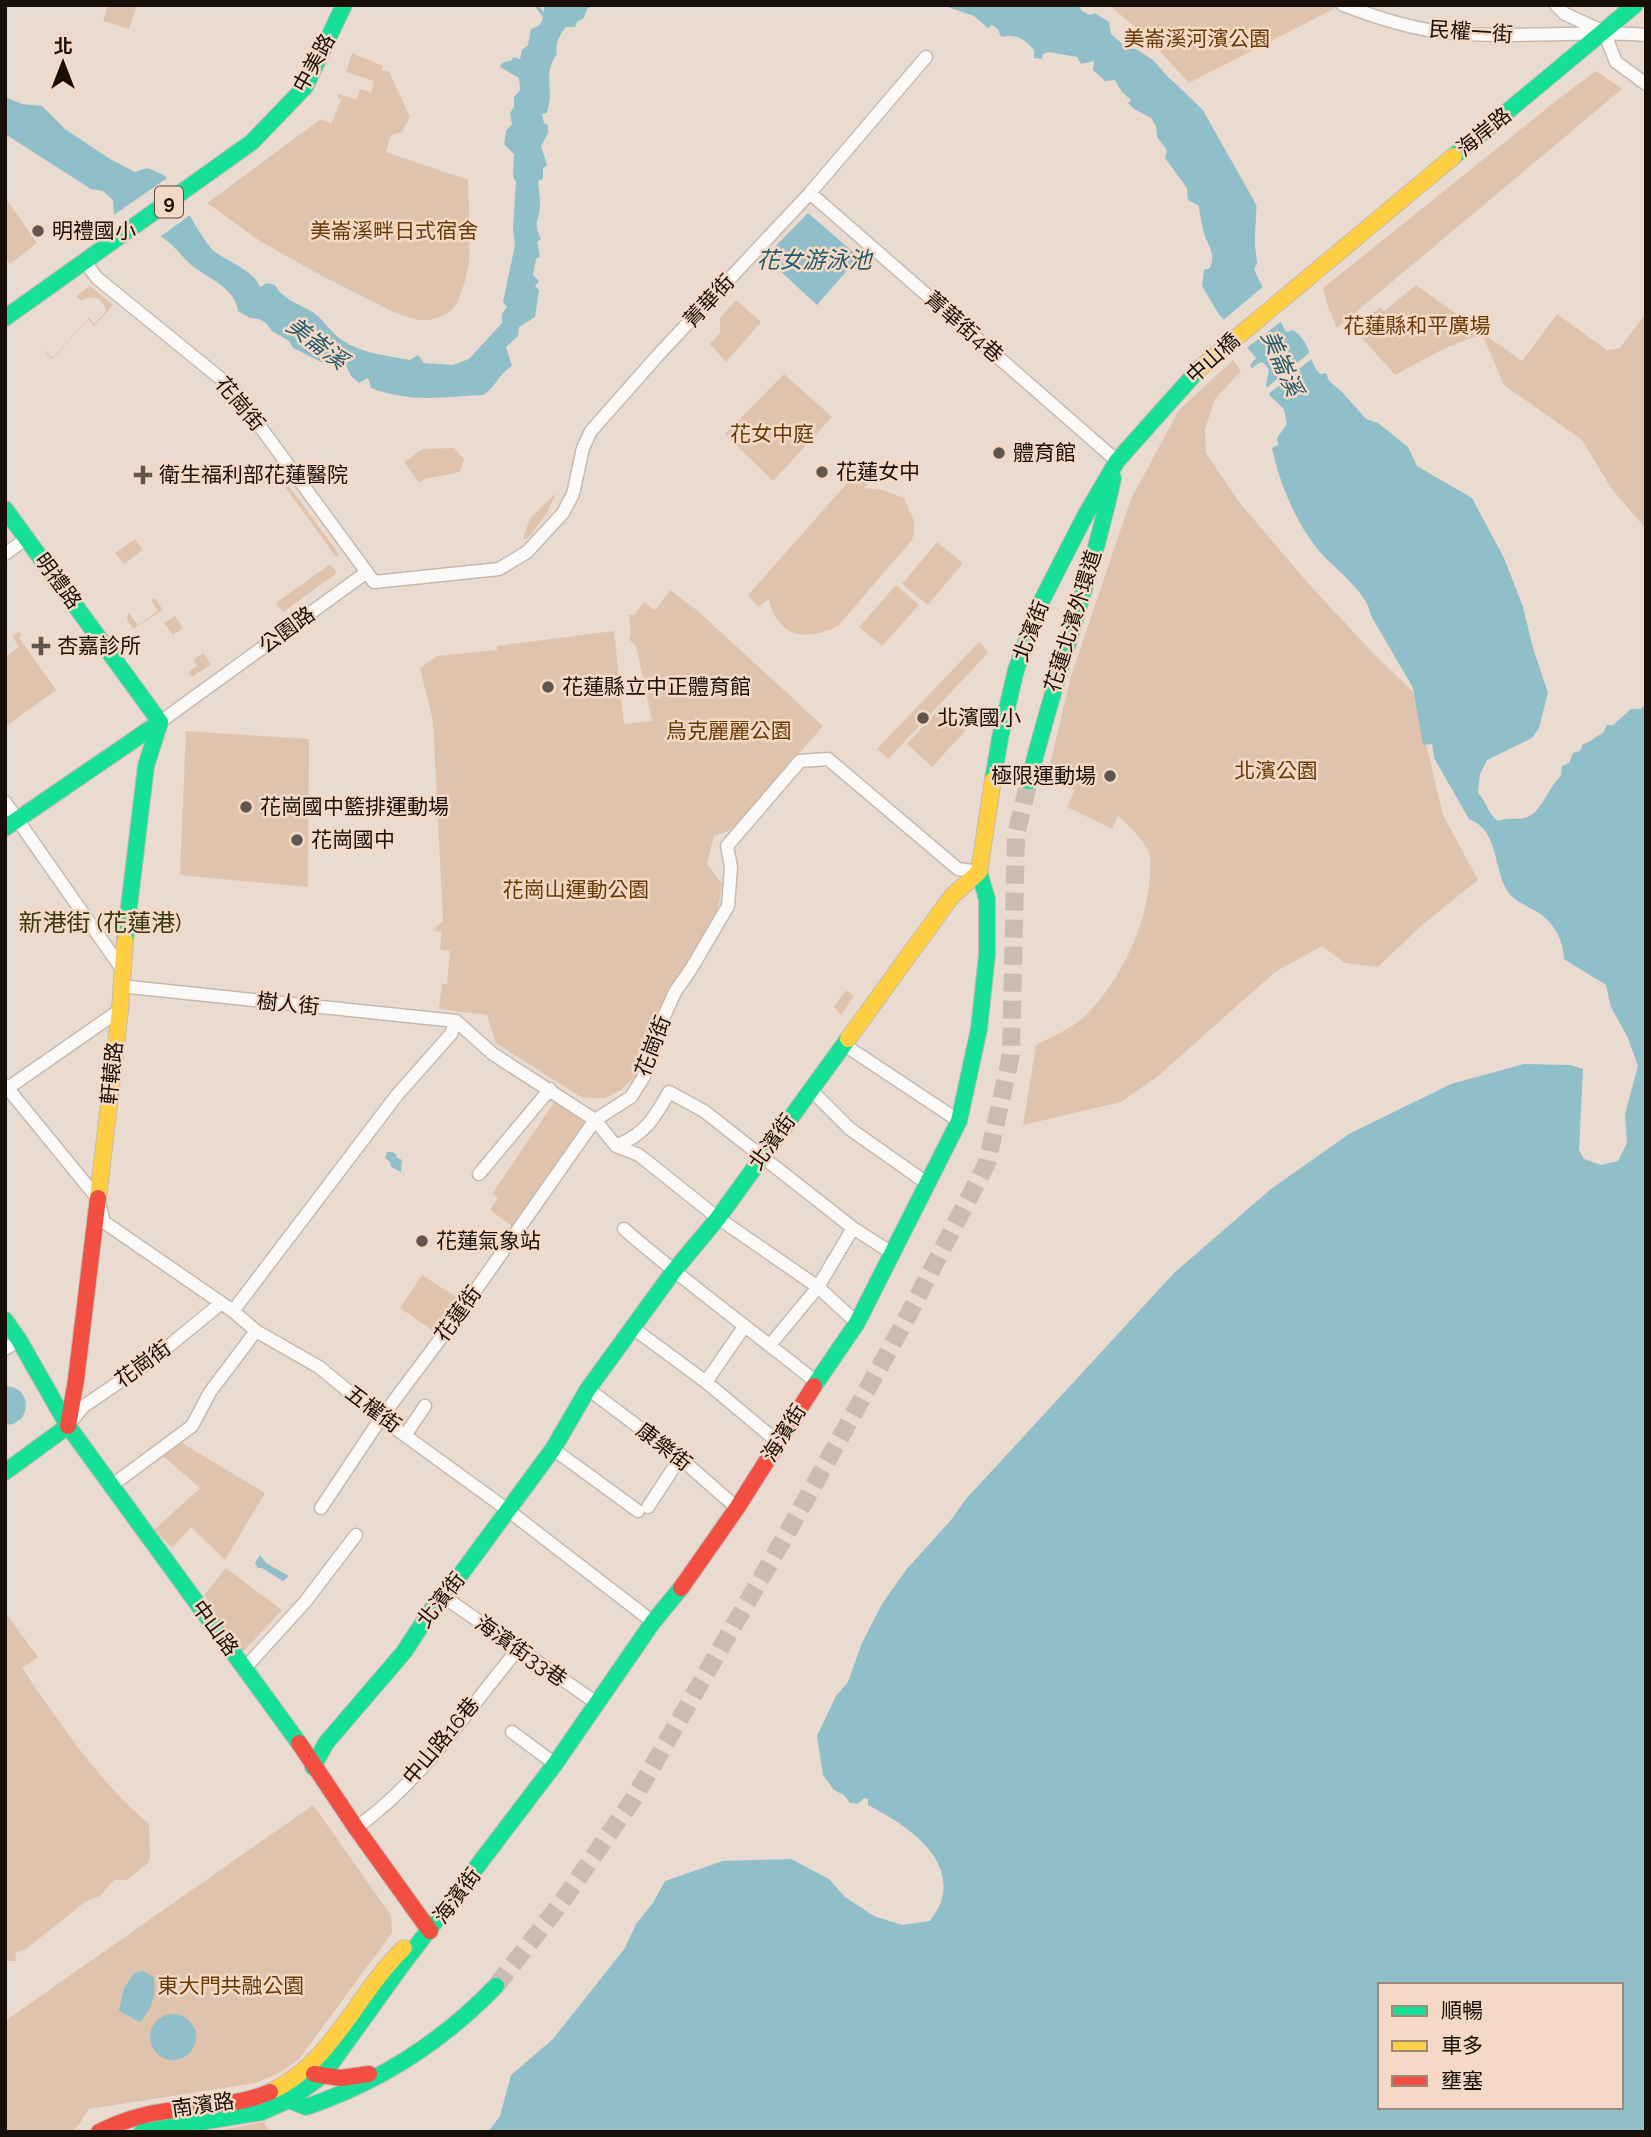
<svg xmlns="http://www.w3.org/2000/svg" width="1651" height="2137" viewBox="0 0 1651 2137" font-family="Raleway,'Noto Sans TC',sans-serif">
<rect width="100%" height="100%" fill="#eadbd0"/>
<path fill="#dfc3ad" d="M108,5H137L129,29L103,21Z
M1109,5H1341L1189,83L1145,35Z
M352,53L383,66L382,70L389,72L410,117L402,132L391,135L386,152L468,180L470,233L469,264L465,281L458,301L452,310L443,316L429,320H417L393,312L309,269L260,241L207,203L321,119L331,124L341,100L337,97L339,94L356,100L360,89L371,92L374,81L346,72Z
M1596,71L1622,89L1337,328L1328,307L1323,288L1557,100Z
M7,200L37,243L10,264L5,257Z
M1416,285L1522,361L1557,314L1607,350L1620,348L1646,313V529L1611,488L1582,440L1504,385L1482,334L1443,349L1395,375L1354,329L1380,307L1384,311Z
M90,286L113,305L94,326L88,319L54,358H50L42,347L51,357H54L89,317L94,324L106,311C103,298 93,293 81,301L76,296Z
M736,300L761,322L726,362L710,344L720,333V318Z
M1233,360L1241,371L1215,399L1205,429L1206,453L1239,502L1307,582L1372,652L1414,693L1443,815L1478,880L1422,925L1378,967L1345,963L1322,946L1275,972L1157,1077L1121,1102L1023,1125L1036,1045C1051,1037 1070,1029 1083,1018C1120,983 1147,926 1150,875C1150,868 1152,859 1149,853C1143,839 1130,827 1118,816L1112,829L1067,807L1075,790L1046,781L1071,676L1131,499L1179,410Z
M784,374L832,417L773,481L725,434Z
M454,448L464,459L460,472L424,479L419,483L404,462L423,449Z
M864,464L876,474L864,488L883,490L904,498L914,521V532L912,540L839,625C808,643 776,637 769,599L758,607L748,595Z
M275,467L339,554L336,557L272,469Z
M556,493L547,513L528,538L523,539L530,518Z
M135,539L143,550L124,564L115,553Z
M937,542L963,563L928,605L902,584Z
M330,564L337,573L283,612L276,603L280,600Z
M896,585L919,605L882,646L859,627Z
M670,590L699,612L823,726L737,824L728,831L714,836L707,863L722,884L717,917L654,1022L634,1077L621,1090L605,1098H587L579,1096L496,1043L487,1015L439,1009L442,984H447L450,951L440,950L442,932L435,931L436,927L443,921L433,721L420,668L437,656L497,650V646L614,631L624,724L652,721L636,646L629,639L631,631L629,615H634L644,602L655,610Z
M155,598L163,610L133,629L127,620L128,612L138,625L158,611L151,600Z
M175,616L183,628L173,635L164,623Z
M19,632L22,635L19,638L56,690L5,727V657L19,647L12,636Z
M980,641L988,653L888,759L877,749Z
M203,653L211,664L192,677L188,672L197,666L193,660Z
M941,707L966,730L932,767L907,744Z
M186,731L309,739L308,887L180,875Z
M847,991L854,996L841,1015L834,1007L844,992Z
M555,1101L587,1122L513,1227L490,1210L498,1197L492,1194Z
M422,1275L456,1297L433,1331L400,1308Z
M182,1443L265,1493L225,1560L191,1527L172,1548L154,1530L200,1488L163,1456Z
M226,1568L282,1610L241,1654L204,1595Z
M5,1612L38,1657L22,1668C60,1723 98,1781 149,1824L150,1858L149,1862L127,1880H114L100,1896L85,1902L26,1949L15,1953L17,1961H5Z
M313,1805L391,1915L392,1933L299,2059L279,2073L256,2083L89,2109L78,2126L71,2132H5V2021Z
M264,2122L269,2132H211Z"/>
<path fill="#90bec9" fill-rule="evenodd" d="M544,5H593L587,9L584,18L577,22L575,27H566C560,34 554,46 557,54C547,67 549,80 550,95C550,101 548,107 547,113L542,114L544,123L548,125V133L541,146L547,165L543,168V179L538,181C539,189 540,198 540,205C540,221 532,220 541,239L537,242L540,256L536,259L533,275L539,281L535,286L539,290L535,317L519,327L518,336L506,347L512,366C498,375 496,387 483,395C443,397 410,403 371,388L368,378L359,383L351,376L345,363L325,364L293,348L289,341L272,331L266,323L259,319L250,318L238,311C235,286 205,278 188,262C179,253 172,243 160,236C145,228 129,222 114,215L113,200L103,191L91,189L5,134V97L22,104L42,106L65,129L110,159L135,172L147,168C153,170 162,173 167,178C170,181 173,187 176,191C187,210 197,230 210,247C220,260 252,267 260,287L267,283L275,285C283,300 300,304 314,313C324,320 331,333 342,340C361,353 388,356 410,360L418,355L424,363L453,365L469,359L502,323V314L507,307L503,302L515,245L513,230L516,182L513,176L514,154L504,144L506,131L512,124L510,113L514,107V97L520,90L519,78L500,67L502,63L512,60L513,57L520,59L522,50L528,45L531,29C543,26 544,17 544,5Z
M942,5H1078L1082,11L1090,15L1095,13L1109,22L1111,34L1127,48L1136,49L1153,60L1185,96L1182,100L1218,164L1232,179L1250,231L1254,236L1257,264L1254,269L1257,276L1286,332L1293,330C1313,344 1307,360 1320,374L1326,373L1329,381L1342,392L1366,419L1378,423L1408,447L1417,466L1472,498L1504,558L1523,607L1533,648L1548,693L1539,728L1532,738L1487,760L1480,774L1478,793C1487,802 1488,814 1498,821C1507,817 1516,820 1525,818C1542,813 1548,787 1561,776L1562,766L1569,763L1573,753L1580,751L1583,744C1592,742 1595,736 1603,733L1607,725H1613L1631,709H1641L1646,703V2132H488L500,2116L511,2075L553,2039L625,1948L636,1924L653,1903L665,1881L723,1861L791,1859L829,1879L845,1897L874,1916L902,1925L930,1921C934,1915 939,1908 941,1902C956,1855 902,1823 868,1805V1799L864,1798L858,1804L850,1803L844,1795L834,1790L823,1775L817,1736L836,1696L848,1682L862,1643L882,1604L906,1570L951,1520L966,1499L1174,1273L1271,1189L1349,1134L1451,1084L1524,1064L1571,1065L1583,1069L1579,1150L1584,1159L1601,1165L1618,1161L1627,1143L1625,1114L1638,1066L1628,1038L1611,1007L1606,985L1564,959C1563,936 1551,918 1530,908C1522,903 1514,900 1508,892C1493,869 1499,830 1469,819L1434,758L1432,744L1423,745L1413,688L1370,614C1370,595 1333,567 1320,552C1314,545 1309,537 1304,530C1289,505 1278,476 1272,448L1278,445L1277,438L1287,424L1284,409L1270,396L1266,385L1269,370L1265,364L1261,362L1252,368L1250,365L1256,358L1218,313L1202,286L1204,270L1210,268C1215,255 1211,251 1207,241C1204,235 1199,212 1199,206L1188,200L1187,188L1165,158L1167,150L1157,137L1156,126L1151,118L1134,109L1128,103L1131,100L1122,92L1115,80L1105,81L1093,70L1094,61L1081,64L1077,57L1048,52L1043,54L1042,59L1034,58V50C1024,38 1017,34 1001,37L998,29L992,25L988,28L974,16ZM1380,1985H1621V2107H1380Z
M808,213L859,257L817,305L765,257Z
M387,1152H393L397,1155L396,1157L402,1160L401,1172L391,1167L390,1162L385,1158Z
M5,1386C24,1387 31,1402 22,1418L13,1424L5,1425Z
M260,1555L266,1563L289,1576L283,1581L262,1568H258L255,1563Z
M143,1971L154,1977C156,1997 153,2007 140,2022L119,2011L124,1988L134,1973Z
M150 2037a23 23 0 1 1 46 0a23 23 0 1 1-46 0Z"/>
<path fill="#eadbd0" d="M170,176L193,213L157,239L111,217Z
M1265,285L1283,320L1244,350L1221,322Z
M1313,350L1315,356L1266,396L1264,390Z"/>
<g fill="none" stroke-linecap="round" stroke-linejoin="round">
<path stroke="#90bec9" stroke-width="3.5" d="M536,5L545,17"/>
<path stroke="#90bec9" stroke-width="21" d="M1166,89L1194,116L1246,208L1244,244"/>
<path stroke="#cabcb2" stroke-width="18" stroke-dasharray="18 9" stroke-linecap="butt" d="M496,1986L561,1903L634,1798L786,1535L903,1325L987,1163L1011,1055L1016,835L1029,781"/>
<defs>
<path id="street" d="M1343,5C1378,18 1414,30 1452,33C1517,39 1581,30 1646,35
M1556,5L1565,14L1600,30
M1604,32L1616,62L1646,84
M810,193L1117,461
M85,262L97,278L231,387L374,582L499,569L527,552L563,513L573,494L583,448L591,431L660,353L810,193L926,57
M5,554L27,538
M160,722L367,572
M5,802L122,969
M120,986L456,1021
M456,1021L493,1054L595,1120L616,1146L639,1155L718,1218L818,1287L857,1323
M843,1044L959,1121
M5,1085L98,1199L104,1222L233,1311L256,1331L319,1367L381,1418L509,1511L653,1622
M810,1089L850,1129L928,1184
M5,1090L120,1010
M616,1146C645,1134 654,1119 669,1092L704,1111L853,1228L892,1253
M479,1174L550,1089
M624,1229C686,1283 752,1330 816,1382
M233,1311L397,1095L451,1034L456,1021
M633,1328L706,1382L779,1443
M770,1345L818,1287L853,1228
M5,1349L19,1340
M706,1382L744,1327
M588,1389L680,1458L737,1508
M70,1423L84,1406L153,1359L220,1304
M406,1434L425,1406
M553,1449L638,1511
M111,1486L192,1426L210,1392L256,1331
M648,1507L680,1458
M321,1508L381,1418L456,1318L595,1120L631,1097L643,1078L662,1021L675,992L691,969L728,906L731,867L727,846L800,761L828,759L958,869L979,872
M444,1597L598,1704
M244,1669L305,1602L356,1535
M512,1732L555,1764
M356,1828C423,1780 467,1710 519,1648"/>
<path id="fast" d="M1454,156L1635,5
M5,318L252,142L305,87L344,5
M5,509L160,722
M993,780L1000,738L1016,670L1041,602L1085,516L1117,461L1200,368
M1029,781C1054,679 1091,580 1113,478
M5,828L160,722
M125,940L146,766L160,722
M5,1320L19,1340L68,1426L299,1743
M814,1386L857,1323L959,1121L979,1029L987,955V899L979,872
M5,1472L68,1426
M313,1767L326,1743L404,1652L440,1597H444L553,1449L588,1389L673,1272L718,1218L848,1039
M289,2100L306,2107C380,2082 442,2042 496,1986
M142,2132L262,2112L289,2100L323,2075L399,1969L555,1764L653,1622L681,1588"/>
<path id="slow" d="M1200,368L1454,156
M848,1039L952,896L979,872L993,780
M98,1198L120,1010L125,940
M270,2092C332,2064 357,1993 404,1948"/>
<path id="jam" d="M68,1426L76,1380L98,1198
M681,1588L737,1508L814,1386
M299,1743L356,1828L430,1931
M314,2074L341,2078L369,2074
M99,2132C121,2121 143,2114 167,2111C201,2105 238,2106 270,2092"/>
</defs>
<use href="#street" stroke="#c4bab1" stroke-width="15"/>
<use href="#fast" stroke="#c4bab1" stroke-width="18"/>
<use href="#slow" stroke="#c4bab1" stroke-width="18"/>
<use href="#jam" stroke="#c4bab1" stroke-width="18"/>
<use href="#street" stroke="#fcfaf8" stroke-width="12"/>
<use href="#fast" stroke="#16e098" stroke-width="16"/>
<use href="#slow" stroke="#ffcf43" stroke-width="16"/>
<use href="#jam" stroke="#f24e42" stroke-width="16"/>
</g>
<g fill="#61564e" stroke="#f4dac6" stroke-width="2.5">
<circle cx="38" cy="231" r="7"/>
<circle cx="999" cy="453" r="7"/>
<circle cx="822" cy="472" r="7"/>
<path d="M139.5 464.5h7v7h7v7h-7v7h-7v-7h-7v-7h7z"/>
<path d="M37.5 635.5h7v7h7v7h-7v7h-7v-7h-7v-7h7z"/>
<circle cx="548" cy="687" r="7"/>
<circle cx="923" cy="718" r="7"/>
<circle cx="1110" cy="776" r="7"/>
<circle cx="246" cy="807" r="7"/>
<circle cx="297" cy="840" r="7"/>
<circle cx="422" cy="1241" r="7"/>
</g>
<g text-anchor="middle" stroke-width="5" stroke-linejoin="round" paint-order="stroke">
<rect fill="#f4dac6" stroke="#594c41" stroke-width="2" x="155" y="186.5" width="28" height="31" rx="5"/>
<g font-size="19" font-weight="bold" fill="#170f08">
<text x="169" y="209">9</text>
</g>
<g font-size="21" fill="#170f08" stroke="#f4dac6">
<text transform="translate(1471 32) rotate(4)" y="7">民權一街</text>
<text transform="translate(314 63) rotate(-61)" y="7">中美路</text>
<text transform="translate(1484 132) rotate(-39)" y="7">海岸路</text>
<text transform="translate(709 301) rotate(-47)" y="7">菁華街</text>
<text transform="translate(964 327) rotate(41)" y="7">菁華街4巷</text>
<text transform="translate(1213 358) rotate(-42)" y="7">中山橋</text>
<text transform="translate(240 404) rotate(50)" y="7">花崗街</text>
<text transform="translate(58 581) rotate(54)" y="7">明禮路</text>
<text transform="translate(1073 621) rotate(-73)" y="7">花蓮北濱外環道</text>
<text transform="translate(287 630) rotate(-36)" y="7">公園路</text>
<text transform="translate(1031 631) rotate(-69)" y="7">北濱街</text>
<text transform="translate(288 1004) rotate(6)" y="7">樹人街</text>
<text transform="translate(653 1046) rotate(-69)" y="7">花崗街</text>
<text transform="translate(112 1073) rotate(-84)" y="7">軒轅路</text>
<text transform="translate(772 1142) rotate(-54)" y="7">北濱街</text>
<text transform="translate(458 1314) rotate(-54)" y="7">花蓮街</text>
<text transform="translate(143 1364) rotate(-36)" y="7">花崗街</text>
<text transform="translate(373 1409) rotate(37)" y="7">五權街</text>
<text transform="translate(784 1433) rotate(-58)" y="7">海濱街</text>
<text transform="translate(664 1447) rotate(38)" y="7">康樂街</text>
<text transform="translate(441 1600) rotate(-52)" y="7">北濱街</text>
<text transform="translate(215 1628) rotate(54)" y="7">中山路</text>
<text transform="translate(521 1651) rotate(35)" y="7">海濱街33巷</text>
<text transform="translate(441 1741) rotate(-50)" y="7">中山路16巷</text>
<text transform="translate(457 1896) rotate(-53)" y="7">海濱街</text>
<text transform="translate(203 2105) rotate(-8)" y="7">南濱路</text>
</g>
<g font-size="21" fill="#683a08" stroke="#f4dac6">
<text x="1197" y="46">美崙溪河濱公園</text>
<text x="394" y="238">美崙溪畔日式宿舍</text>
<text x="1417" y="333">花蓮縣和平廣場</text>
<text x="772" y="441">花女中庭</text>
<text x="729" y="738">烏克麗麗公園</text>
<text x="1276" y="778">北濱公園</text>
<text x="576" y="897">花崗山運動公園</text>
<text x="231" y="1993">東大門共融公園</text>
</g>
<g font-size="21" fill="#170f08" stroke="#f4dac6" text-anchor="start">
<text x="52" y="238">明禮國小</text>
<text x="1013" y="460">體育館</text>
<text x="836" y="479">花蓮女中</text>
<text x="159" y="482">衛生福利部花蓮醫院</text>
<text x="57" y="653">杏嘉診所</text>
<text x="562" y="694">花蓮縣立中正體育館</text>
<text x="937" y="725">北濱國小</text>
<text x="1096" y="783" text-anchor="end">極限運動場</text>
<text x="260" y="814">花崗國中籃排運動場</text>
<text x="311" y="847">花崗國中</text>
<text x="436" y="1248">花蓮氣象站</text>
</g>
<g font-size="23" font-style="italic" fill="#225c6d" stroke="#f4dac6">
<text x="814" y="268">花女游泳池</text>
<text transform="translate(317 343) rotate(37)" y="8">美崙溪</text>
<text transform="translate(1282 363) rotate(66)" y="8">美崙溪</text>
</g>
<g font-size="24" fill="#39390f" stroke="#f4dac6">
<text x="100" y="931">新港街 (花蓮港)</text>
</g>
</g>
<rect width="1651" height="2137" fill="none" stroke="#170f08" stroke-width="14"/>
<rect x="1378" y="1983" width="245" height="126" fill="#f4dac6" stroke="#9c897a" stroke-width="2"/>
<rect x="1392" y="2006" width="35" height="10" fill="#16e098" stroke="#9c897a" stroke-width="2"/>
<text x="1441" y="2018" font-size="21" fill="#170f08">順暢</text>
<rect x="1392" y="2041" width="35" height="10" fill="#ffcf43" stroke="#9c897a" stroke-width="2"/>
<text x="1441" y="2053" font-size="21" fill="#170f08">車多</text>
<rect x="1392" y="2076" width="35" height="10" fill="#f24e42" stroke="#9c897a" stroke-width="2"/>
<text x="1441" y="2088" font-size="21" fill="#170f08">壅塞</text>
<g transform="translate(63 63)" stroke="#f4dac6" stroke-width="5" paint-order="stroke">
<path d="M0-5L12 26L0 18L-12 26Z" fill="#170f08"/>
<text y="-10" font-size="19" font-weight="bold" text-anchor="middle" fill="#170f08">北</text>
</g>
</svg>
